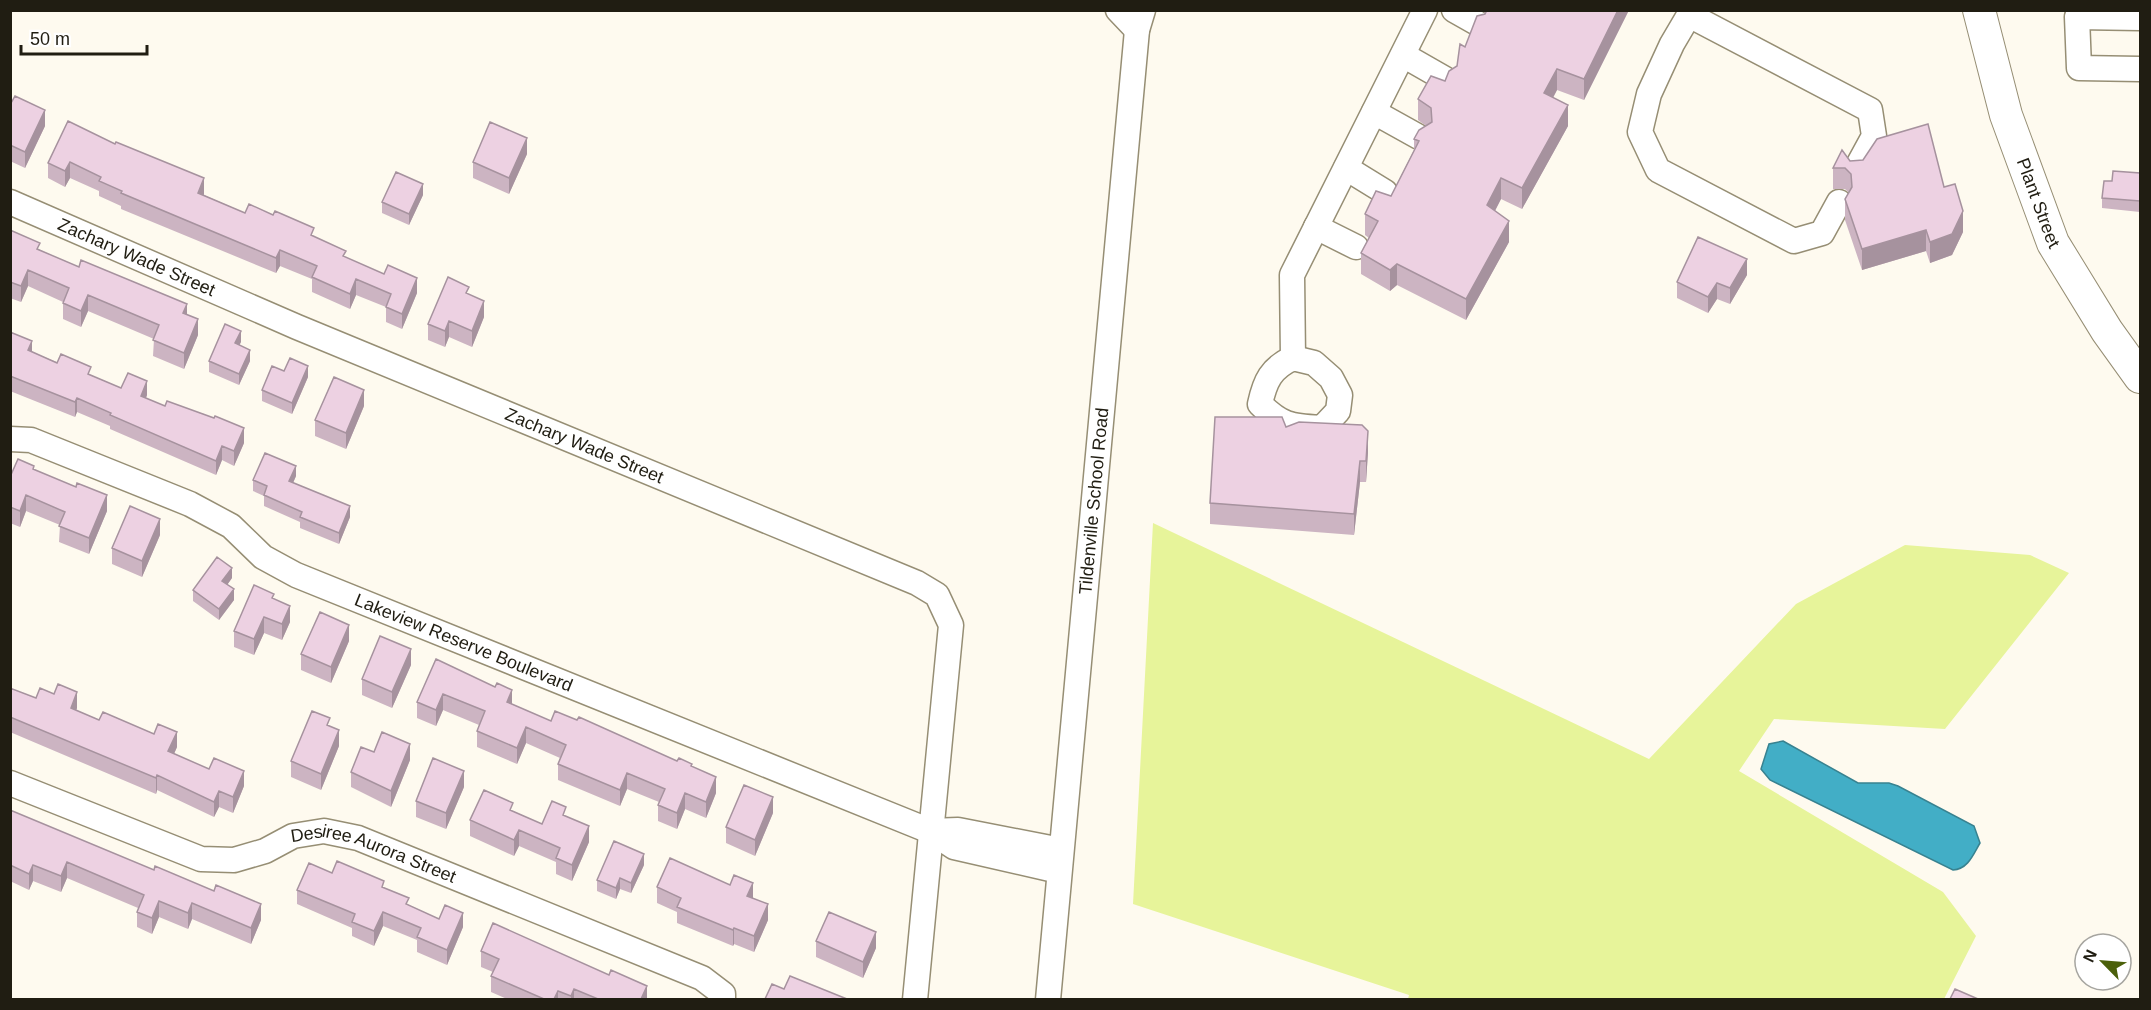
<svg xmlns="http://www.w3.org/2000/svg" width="2151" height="1010" viewBox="0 0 2151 1010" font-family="Arial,sans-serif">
<rect width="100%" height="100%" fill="#fefaef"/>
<path fill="#e7f49a" d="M1153,523L1649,759L1796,604L1905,545L2030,555L2069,573L1945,729L1774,719L1739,771L1943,892L1976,936L1944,999H1408L1409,995L1133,904Z"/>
<path fill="#42aec6" stroke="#388290" stroke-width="1.5" d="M1783,741L1858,783H1889L1898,786L1974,826L1980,843C1973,855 1968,869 1953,870L1770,780L1761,769L1769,744Z"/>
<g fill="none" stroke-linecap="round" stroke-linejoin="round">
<defs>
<g id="minor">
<path d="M1118,10L1137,30"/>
<path d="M1454,10L1477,23"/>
<path d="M1692,10L1672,44L1649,94L1640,132L1658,170L1794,241L1822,233L1839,202"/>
<path d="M1689,15L1870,110L1874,136L1856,169"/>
<path d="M2140,18L2077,17L2079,68L2140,69"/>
<path d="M1403,55L1445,79"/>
<path d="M1374,112L1419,137"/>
<path d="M1346,168L1385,192"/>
<path id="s1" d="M10,202L297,327L917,583L937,595L951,625L915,1000"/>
<path d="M1316,227L1356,247"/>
<path d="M1293,358L1292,275L1425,10"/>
<path d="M1293,358L1314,363L1331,378L1340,395L1338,411L1322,428C1291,426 1282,426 1260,404C1265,381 1271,368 1293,358Z"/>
<path id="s2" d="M10,439L31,440L190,504L231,526L263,557L296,575L930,831L954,847L1059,871"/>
<path id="s3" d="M10,783L201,859L234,860L265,851L293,836L324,831L358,838L702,978L723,994V1000"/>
<path d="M930,831L958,830L1061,850"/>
<path id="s4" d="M1048,1000L1137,30L1143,10"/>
</g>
<g id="major">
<path id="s5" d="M1979,10L2006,115L2053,243L2107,331L2140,377"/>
</g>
</defs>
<use href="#minor" stroke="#968e74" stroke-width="27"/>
<use href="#major" stroke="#968e74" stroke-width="34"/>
<use href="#minor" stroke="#fff" stroke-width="24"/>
<use href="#major" stroke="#fff" stroke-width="32"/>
</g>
<path fill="#ccb4c2" d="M1482,10H1628V12L1584,100L1557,90L1553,98L1568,126L1522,209L1501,199L1495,211L1509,242L1466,320L1397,285L1390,291L1361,274V253L1369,238L1365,235V214L1391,196L1414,150V139L1426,126L1418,120V99L1445,81L1457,66L1465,47L1485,13Z
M10,105L45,126L25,168L10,161Z
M68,121L204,194V195L245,213L314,237L346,258L417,293L402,329L386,322V307L356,295L350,309L312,292V279L280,266L276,273L121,209V206L99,196V191L70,178L65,187L48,178V163Z
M527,154L509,194L473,178V162Z
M1850,161L1944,187L1963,232L1952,255L1930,263L1926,251L1862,270L1845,220V199L1849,193L1845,189H1833V168Z
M2140,173V212L2102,208V198L2112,181Z
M423,195L409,225L382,213V202Z
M10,230L40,250L187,315L198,335L184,369L153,356L154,339L88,311L81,327L63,319V302L28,286L21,302L10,298Z
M1747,275L1730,304L1717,299L1708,313L1677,298V282Z
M469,294L484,317L472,347L449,337L445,347L428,340V324Z
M10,332L32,352L121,388L147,395L146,398L244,443L234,466L222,460L216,475L110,429V426L77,412L75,417L10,391Z
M241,342L239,345L250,361L239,385L209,372V361Z
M284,371L308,377L292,414L262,401V390Z
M364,406L346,449L315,436V420Z
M1286,427L1368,452L1366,482H1360L1354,535L1210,524V503Z
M34,470L107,511L89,554L59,542L60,525L26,511L20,527L10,523V477Z
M296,476L293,483L350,517L339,544L300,528V522L264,506V496L253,491V480Z
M160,535L142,577L112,564V548Z
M232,578L227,585L234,600L219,620L193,601V590Z
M274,599L290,622L282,640L264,633L254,655L234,647V631Z
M349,641L331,683L301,670V654Z
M436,659L512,704L551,721L692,766L716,793L706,818L685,809L677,829L658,821V805L659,802L627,789L620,806L558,780V764L560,758L526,743L517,764L477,747V731L479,725L443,710L436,726L417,718V702Z
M411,665L392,708L362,695V679Z
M10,688L36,698L77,708L76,710L99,720L177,747L174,754L244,786L233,813L219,807L214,817L157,790L156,794L10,732Z
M330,726L339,746L321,790L291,777V761Z
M410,760L391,807L351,787V772Z
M464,787L446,829L416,817V801Z
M10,810L261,920L251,944L192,919L188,929L159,917L152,934L137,927V912L138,908L67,878L61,892L33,881L29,890L10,881Z
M513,811L542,824L566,817L589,842L572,881L556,874V862L519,846L514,856L470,836V820Z
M773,813L755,856L726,843V827Z
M644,865L631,893L620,889L616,899L597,891V880Z
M332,873L384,888L409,905L439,919L463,927L447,965L417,952V940L383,926L374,946L352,936V928L297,904V890Z
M657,887L753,898L768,920L754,952L734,944L733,946L677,923V912L657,903Z
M816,941L876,948L863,978L816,957Z
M481,951L647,999H507L491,992V976L493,972L481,967Z"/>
<path fill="#a6929e" d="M1618,10H1628V12L1584,100V79Z
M1557,69V90L1544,114V93Z
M1568,105V126L1522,209V188Z
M45,110V126L25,168V152Z
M527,138V154L509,194V178Z
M70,162V178L65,187V171Z
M204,178V194L198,208V193Z
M1501,178V199L1487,226V205Z
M423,184V195L409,225V214Z
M1963,211V232L1952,255L1930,263V242Z
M1509,221V242L1466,320V299Z
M1926,230V251L1862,270V249Z
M280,250V266L276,273V258Z
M1747,259V275L1730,304V288Z
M1397,264V285L1390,291V270Z
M28,270V286L21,302V286Z
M417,278V293L402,329V314Z
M356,279V295L350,309V294Z
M1717,283V299L1708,313V297Z
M88,295V311L81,327V311Z
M484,301V317L472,347V331Z
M187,304V320L183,313Z
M198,319V335L184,369V353Z
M449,321V337L445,347V331Z
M241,331V342L235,354V343Z
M32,341V355L28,350Z
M250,350V361L239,385V374Z
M308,366V377L292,414V403Z
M147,381V395L141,410V396Z
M364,390V406L346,449V433Z
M77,398V412L75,417V402Z
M244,428V443L234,466V451Z
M1368,431V452L1366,482V461Z
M222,446V460L216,475V461Z
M1360,461V482L1354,535V514Z
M296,466V476L289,492V481Z
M26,495V511L20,527V511Z
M107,495V511L89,554V538Z
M350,506V517L339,544V533Z
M160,519V535L142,577V561Z
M232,568V578L222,592V581Z
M234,589V600L219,620V609Z
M290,606V622L282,640V624Z
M264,617V633L254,655V639Z
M349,625V641L331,683V667Z
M411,649V665L392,708V692Z
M512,690V706L507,702Z
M77,692V708L71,724V708Z
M443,694V710L436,726V710Z
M526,727V743L517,764V748Z
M339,730V746L321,790V774Z
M177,732V747L168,767V751Z
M410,744V760L391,807V791Z
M244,771V786L233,813V797Z
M464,771V787L446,829V813Z
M627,773V789L620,806V790Z
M157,775V790L156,794V778Z
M716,777V793L706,818V802Z
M219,791V807L214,817V802Z
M685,793V809L677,829V813Z
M773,797V813L755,856V840Z
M589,826V842L572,881V865Z
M519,830V846L514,856V840Z
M644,854V865L631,893V883Z
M67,862V878L61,892V876Z
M33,865V881L29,890V874Z
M620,878V889L616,899V888Z
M753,883V899L747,896Z
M159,901V917L152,934V918Z
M192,903V919L188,929V913Z
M261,904V920L251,944V928Z
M768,904V920L754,952V936Z
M383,912V926L374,946V931Z
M463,913V927L447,965V950Z
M734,928V944L733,946V930Z
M876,932V948L863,978V962Z
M647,986V999H641Z
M574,989V999H571V996Z
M558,991V999H554Z"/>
<path fill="#edd1e2" stroke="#a6929e" stroke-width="1.5" d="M1487,10H1618L1584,79L1557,69L1544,93L1568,105L1522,188L1501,178L1487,205L1509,221L1466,299L1397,264L1390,270L1361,253L1378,221L1365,214L1376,191L1391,196L1419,141L1414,139L1419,130L1432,122L1431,108L1418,99L1431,76L1445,81L1449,71L1457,66L1460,44L1465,47L1477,16L1485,14Z
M15,96L45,110L25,152L10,145V105Z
M68,121L115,144L116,142L204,178L198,193L245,213L249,204L273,215L275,211L314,228L311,235L346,251L343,256L384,274L388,265L417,278L402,314L386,307L391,294L356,279L350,294L312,277L317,266L280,250L276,258L121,193L122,191L99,181L101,177L70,162L65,171L48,163Z
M490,122L527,138L509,178L473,162Z
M1928,124L1944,187L1955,184L1963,211L1952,234L1930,242L1926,230L1862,249L1845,199L1852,187L1851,174L1845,168H1833L1842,150L1850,161L1863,160L1877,139Z
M2113,171L2140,173V201L2102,198L2104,181H2112Z
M396,172L423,184L409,214L382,202Z
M10,230L40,243L37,249L79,267L81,260L187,304L183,313L198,319L184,353L153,340L159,325L88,295L81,311L63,303L69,288L28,270L21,286L10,282Z
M1698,237L1747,259L1730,288L1717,283L1708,297L1677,282Z
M448,277L469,287L466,293L484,301L472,331L449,321L445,331L428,324Z
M225,324L241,331L235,343L250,350L239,374L209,361Z
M10,332L32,341L28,350L57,363L61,354L91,367L88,374L121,388L128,373L147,381L141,396L165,406L167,401L214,418L215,416L244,428L234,451L222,446L216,461L110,415L111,413L77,398L75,402L10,376Z
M290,358L308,366L292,403L262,390L272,366L284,371Z
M334,377L364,390L346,433L315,420Z
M1215,417H1282L1286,427L1299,422L1362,425L1368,431L1366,461H1360L1354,514L1210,503Z
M265,453L296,466L289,481L350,506L339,533L300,517L302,512L264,495L267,486L253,480Z
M18,459L34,466L33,469L76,487L77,483L107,495L89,538L59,526L65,512L26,495L20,511L10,507V477Z
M130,506L160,519L142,561L112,548Z
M217,557L232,568L222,581L234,589L219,609L193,590Z
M254,585L274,594L272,598L290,606L282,624L264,617L254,639L234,631Z
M320,612L349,625L331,667L301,654Z
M380,636L411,649L392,692L362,679Z
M436,659L495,687L497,683L512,690L507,702L551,721L555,711L577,720L579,717L677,761L679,758L692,764L691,766L716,777L706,802L685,793L677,813L658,805L665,789L627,773L620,790L558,764L566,745L526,727L517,748L477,731L485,711L443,694L436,710L417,702Z
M58,684L77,692L71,708L99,720L103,712L154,734L158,724L177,732L168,751L209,769L214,758L244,771L233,797L219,791L214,802L157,775L156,778L10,717V688L36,698L40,688L54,694Z
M312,711L330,718L327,725L339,730L321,774L291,761Z
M382,732L410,744L391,791L351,772L361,747L374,752Z
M433,758L464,771L446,813L416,801Z
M744,785L773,797L755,840L726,827Z
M484,790L513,803L510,810L542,824L552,801L566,807L563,815L589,826L572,865L556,858L560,848L519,830L514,840L470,820Z
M10,810L154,870L155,866L214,891L216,885L261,904L251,928L192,903L188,913L159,901L152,918L137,912L144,895L67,862L61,876L33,865L29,874L10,865Z
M614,841L644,854L631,883L620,878L616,888L597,880Z
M670,858L730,885L734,875L753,883L747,896L768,904L754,936L734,928L733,930L677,907L681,898L657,887Z
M337,861L384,881L382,887L409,898L406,904L439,919L445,905L463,913L447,950L417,937L421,928L383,912L374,931L352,922L355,914L297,890L309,863L332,873Z
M829,912L876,932L863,962L816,941Z
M493,923L609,975L611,970L647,986L641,999H598L574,989L571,996L558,991L554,999H544L491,976L499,959L481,951Z
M790,976L847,999H765L772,984L784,989Z
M1955,989L1978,999H1950Z"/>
<g text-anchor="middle" stroke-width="4.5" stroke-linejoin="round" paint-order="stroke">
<g font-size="18" fill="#201d12" stroke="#fff">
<text dy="6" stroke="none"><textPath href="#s5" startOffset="202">Plant Street</textPath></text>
<text dy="6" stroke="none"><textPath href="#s1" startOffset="138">Zachary Wade Street</textPath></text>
<text dy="6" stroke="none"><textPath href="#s1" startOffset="624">Zachary Wade Street</textPath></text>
<text dy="6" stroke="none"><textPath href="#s4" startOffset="501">Tildenville School Road</textPath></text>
<text dy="6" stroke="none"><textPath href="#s2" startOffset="502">Lakeview Reserve Boulevard</textPath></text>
<text dy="6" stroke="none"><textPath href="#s3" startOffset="387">Desiree Aurora Street</textPath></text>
</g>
</g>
<rect width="2151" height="1010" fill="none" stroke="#201d12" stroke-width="24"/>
<g transform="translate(2103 962) rotate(295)"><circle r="28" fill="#ffffff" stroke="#a6a5a0" stroke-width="1.5"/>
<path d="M0-4.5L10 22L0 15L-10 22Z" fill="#4b600a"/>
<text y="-9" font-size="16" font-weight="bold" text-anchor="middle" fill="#201d12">N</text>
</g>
<path d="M21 45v9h126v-9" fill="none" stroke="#201d12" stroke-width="3"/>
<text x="30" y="45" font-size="18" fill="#201d12" stroke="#ffffff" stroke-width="4.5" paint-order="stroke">50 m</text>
</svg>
